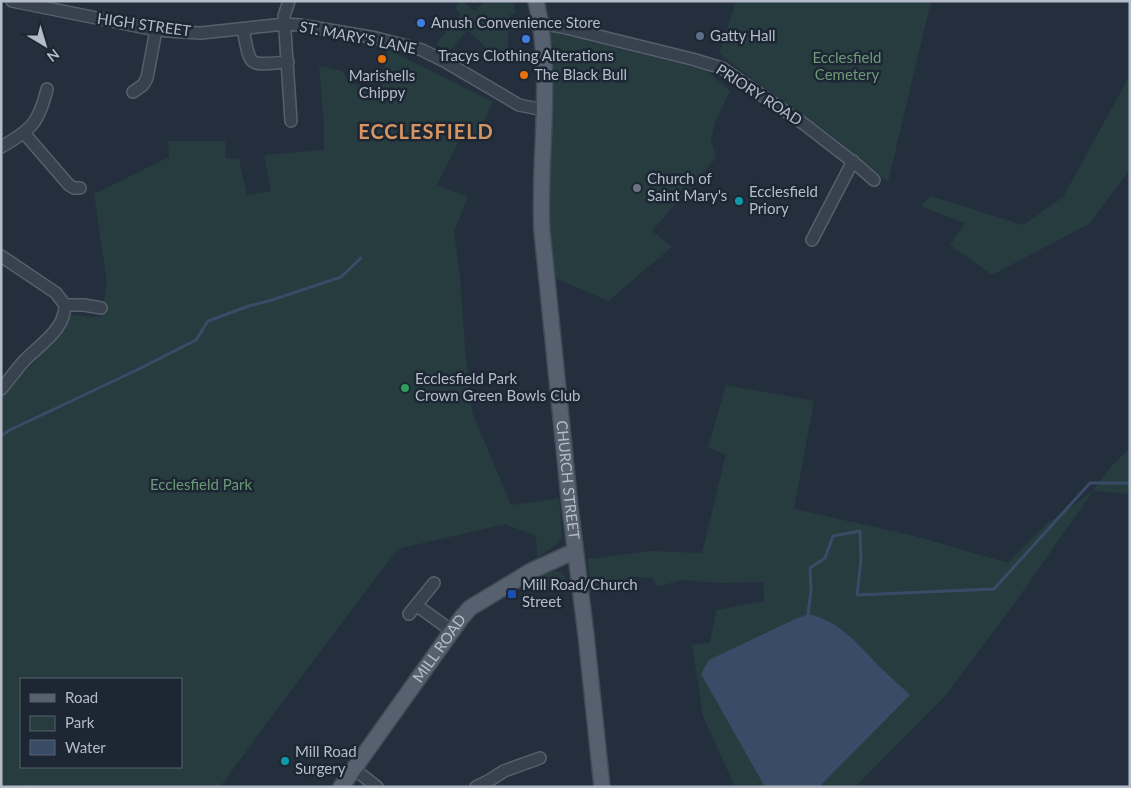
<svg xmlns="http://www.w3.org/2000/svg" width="1131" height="788" viewBox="0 0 1131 788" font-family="Lato,sans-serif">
<rect width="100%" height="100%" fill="#242f3e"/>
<path fill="#263c3f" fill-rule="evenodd" d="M459,1H463L474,11L485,1H514L515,13L510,15L507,54L496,57L467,30L449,52L436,44L461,14L455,8Z
M736,1H931L888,182L831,135L739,69L719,53Z
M551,32L706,70L730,91L715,122L711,140L716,158L652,231L672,247L608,301L555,278L546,216Z
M387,49L493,102L476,139L462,135L437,185L468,197L454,231L460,278L465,347L472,412L511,505L559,498L562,538L553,547L537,558L536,536L505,524L398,549L304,673L220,787H19L17,785L1,787V397L57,338L71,315L101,317L107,283L94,194L169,157L168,141H225L226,158L239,159L247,195L271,191L264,155L324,150V126L319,66L342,71L351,84L381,89ZM21,679H181V767H21Z
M1130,75V170L1089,224L992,275L950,245L965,223L920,206L931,196L1023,225L1063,197Z
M726,385L814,401L794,509L915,536L1008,563L1048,523L1093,491L1109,469L1130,448V494L1093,491L1009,611L946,695L855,787H735L703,716L692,645L710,643L716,610L764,601L763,582L722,583L682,580L657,587L652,578L635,577L590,592L588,559L651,551L702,553L726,454L708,448Z
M555,571L562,573L568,581L531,594L533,580L546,573Z"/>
<path fill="#394c67" d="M808,614C841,621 859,646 882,669C891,678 901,686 910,695L819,787H765L701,674L709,660L791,621Z"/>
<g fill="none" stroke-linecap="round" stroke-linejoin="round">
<path stroke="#394c67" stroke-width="3" d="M1,436L10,430L139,369L196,340L208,321L249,306L272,300L341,277L361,258
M808,614L811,590L810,568L825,558L833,536L860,531L861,560L857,595L994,589L1090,483H1130
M28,787H34"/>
<defs>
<path id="minor" d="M12,1L156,30L182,32L201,33L285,24L300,25L376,38L422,50L444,61L519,105L544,110
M289,1L284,16L291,121
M540,23L562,27L692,59L722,68L804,124L857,165L874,180
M243,29C251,69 247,65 288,62
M133,92L143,85L147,78L156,30
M24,133L69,185L74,188H80
M1,147C31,130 39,123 47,89
M812,240L853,161
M1,256L56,293L65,305C65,330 40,344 24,361C16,370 9,380 1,389
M65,305H84L101,308
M416,605L452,631
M409,614L434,583
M353,768L377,787
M476,787L490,780L504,771L540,758"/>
<g id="major">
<path id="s1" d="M536,1C554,77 538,155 542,231L570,507L586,635L602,787"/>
<path id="s2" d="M341,787L462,617L470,608L531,571L575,551"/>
</g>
</defs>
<use href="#minor" stroke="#565f6c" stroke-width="14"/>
<use href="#major" stroke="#414a57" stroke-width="18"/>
<use href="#minor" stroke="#38414e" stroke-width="11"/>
<use href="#major" stroke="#56606e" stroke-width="15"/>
</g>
<g fill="#3f7fe0" stroke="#1d2633" stroke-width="2">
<circle cx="421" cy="23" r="5"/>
<circle cx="526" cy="39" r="5"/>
</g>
<circle fill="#5c6f8a" stroke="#1d2633" stroke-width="2" cx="700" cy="36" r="5"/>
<g fill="#e8710a" stroke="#1d2633" stroke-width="2">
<circle cx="382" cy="59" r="5"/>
<circle cx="524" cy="75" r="5"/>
</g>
<circle fill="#6b7280" stroke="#1d2633" stroke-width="2" cx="637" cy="188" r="5"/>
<g fill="#0f9aa8" stroke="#1d2633" stroke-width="2">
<circle cx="739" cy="201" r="5"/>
<circle cx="285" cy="761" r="5"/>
</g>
<circle fill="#2e9e5b" stroke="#1d2633" stroke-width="2" cx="405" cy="388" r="5"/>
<rect fill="#1a4fb4" stroke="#1d2633" stroke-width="2" x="507" y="589" width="10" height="10" rx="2.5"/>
<g text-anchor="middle" stroke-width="5" stroke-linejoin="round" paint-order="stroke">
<g font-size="15" fill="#b4bcc9" stroke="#1d2633" text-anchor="start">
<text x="431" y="28">Anush Convenience Store</text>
<text x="710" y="41">Gatty Hall</text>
<text x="526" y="61" text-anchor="middle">Tracys Clothing Alterations</text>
<text x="534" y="80">The Black Bull</text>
<text x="382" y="81" text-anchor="middle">Marishells<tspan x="382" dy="17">Chippy</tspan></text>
<text x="647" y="184">Church of<tspan x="647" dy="17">Saint Mary's</tspan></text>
<text x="749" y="197">Ecclesfield<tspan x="749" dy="17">Priory</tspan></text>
<text x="415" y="384">Ecclesfield Park<tspan x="415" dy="17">Crown Green Bowls Club</tspan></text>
<text x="522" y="590">Mill Road/Church<tspan x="522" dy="17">Street</tspan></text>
<text x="295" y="757">Mill Road<tspan x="295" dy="17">Surgery</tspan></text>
</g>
<g font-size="15" fill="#b4bcc9" stroke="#1d2633">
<text transform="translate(144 25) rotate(8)" y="5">HIGH STREET</text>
<text transform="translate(358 38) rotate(11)" y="5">ST. MARY'S LANE</text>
<text transform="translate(759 95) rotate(33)" y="5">PRIORY ROAD</text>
<text dy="5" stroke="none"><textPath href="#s1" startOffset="481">CHURCH STREET</textPath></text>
<text dy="5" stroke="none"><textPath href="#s2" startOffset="170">MILL ROAD</textPath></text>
</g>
<g font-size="15" fill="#6b9a76" stroke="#1d2633">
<text x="847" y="63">Ecclesfield<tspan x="847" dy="17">Cemetery</tspan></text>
<text x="201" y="490">Ecclesfield Park</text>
</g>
<g font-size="20" font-weight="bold" letter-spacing="1" fill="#d59563" stroke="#1d2633">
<text x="426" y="139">ECCLESFIELD</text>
</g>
</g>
<rect width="1131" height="788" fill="none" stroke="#b4bcc9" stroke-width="5"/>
<rect x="20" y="678" width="162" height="90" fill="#1d2633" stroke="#59626f"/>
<rect x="30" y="694" width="25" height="8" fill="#56606e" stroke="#59626f"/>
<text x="65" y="703" font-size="15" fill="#b4bcc9">Road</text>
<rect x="30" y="716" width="25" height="15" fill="#263c3f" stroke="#59626f"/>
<text x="65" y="728" font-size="15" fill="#b4bcc9">Park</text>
<rect x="30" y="740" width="25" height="15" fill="#394c67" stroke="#59626f"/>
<text x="65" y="753" font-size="15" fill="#b4bcc9">Water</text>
<g transform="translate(45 45) rotate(142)" stroke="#1d2633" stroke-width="4" paint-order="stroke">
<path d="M0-4L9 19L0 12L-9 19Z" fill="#b4bcc9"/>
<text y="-8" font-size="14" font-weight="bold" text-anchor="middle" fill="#b4bcc9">N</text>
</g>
</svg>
